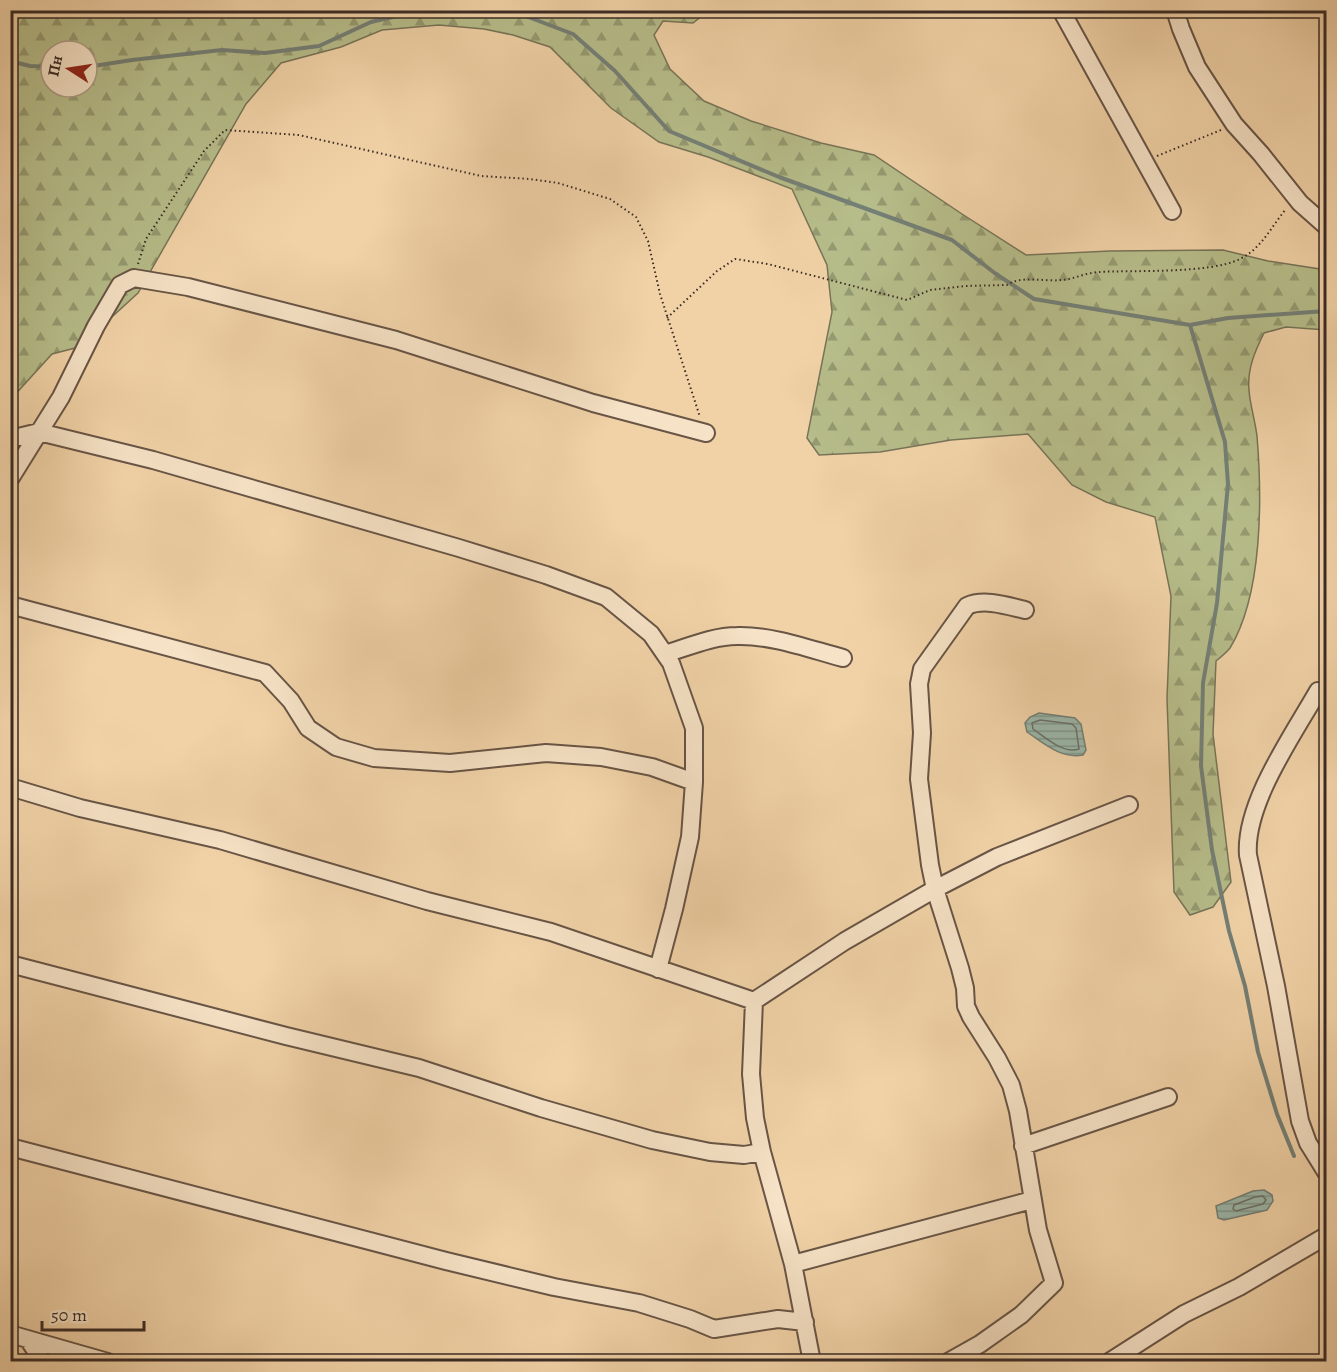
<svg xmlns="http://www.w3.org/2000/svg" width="1337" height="1372" viewBox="0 0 1337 1372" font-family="Alegreya,serif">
<defs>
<pattern id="forest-firs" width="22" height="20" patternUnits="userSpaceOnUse" patternTransform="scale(1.5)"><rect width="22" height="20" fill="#b6bd8a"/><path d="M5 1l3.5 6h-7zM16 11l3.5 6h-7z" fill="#959a71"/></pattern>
<pattern id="water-rules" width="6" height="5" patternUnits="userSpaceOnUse" patternTransform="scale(1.5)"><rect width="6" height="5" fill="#9bb7ab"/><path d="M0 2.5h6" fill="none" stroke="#7f958b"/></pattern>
</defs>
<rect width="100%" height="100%" fill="#f1d2a7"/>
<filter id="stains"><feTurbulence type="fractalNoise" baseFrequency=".00333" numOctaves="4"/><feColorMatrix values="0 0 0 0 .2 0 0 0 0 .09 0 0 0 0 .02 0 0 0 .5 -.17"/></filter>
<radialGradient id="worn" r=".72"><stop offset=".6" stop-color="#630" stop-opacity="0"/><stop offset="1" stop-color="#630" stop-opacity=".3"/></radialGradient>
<path fill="url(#forest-firs)" stroke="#787458" stroke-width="1.5" fill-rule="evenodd" d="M11,11H708L693,23L663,21L654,35L670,69L704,101L751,121L821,143L874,155L962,214L1026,255L1110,251L1223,250L1268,261L1326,270V330L1286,327L1264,333C1255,351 1247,369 1249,390C1250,405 1255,420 1257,436C1262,497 1263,594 1230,648C1226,653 1221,657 1216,661L1213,734L1231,882L1213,907L1190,915L1174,892L1167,699L1171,596L1155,517L1106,502L1072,485L1028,434L951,440L880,452L819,455L807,438L832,312L827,265L792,189L708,157L659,142L611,108L550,47L513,35L484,29L439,25L382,30L341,47L281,63L246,104L138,293L79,347L52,354L11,399ZM51,51H87V87H51Z"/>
<path fill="url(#water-rules)" stroke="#747f76" stroke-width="1.5" d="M1039,713L1075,718L1081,724L1086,750L1083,755C1061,759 1045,744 1027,732L1025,723L1030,717Z
M1264,1190L1272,1195L1273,1201L1267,1210L1224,1220L1218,1218L1216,1206L1253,1191Z"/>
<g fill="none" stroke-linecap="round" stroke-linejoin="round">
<path stroke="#6a7168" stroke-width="1.5" d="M1040,720L1072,724L1076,728L1079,749C1063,754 1046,738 1033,729L1032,723Z
M1263,1196L1266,1200L1263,1204L1236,1211L1233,1209L1234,1205L1255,1197Z"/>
<path stroke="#747f76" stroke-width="4" d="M499,10L523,15L573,34L615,71L669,131L779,177L952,240L996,274L1034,299L1190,325L1228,318L1326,311
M10,61L30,66L51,67
M87,67L132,60L222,50L265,53L319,46L371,22L423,10
M1190,325L1225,442L1228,484L1217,603L1203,683L1201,766L1212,850L1229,931L1245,986L1258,1052L1277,1114L1294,1156"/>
<defs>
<path id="minor" d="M1061,10L1172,211
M1175,10L1181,29L1197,67L1234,124L1261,154L1300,203L1326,226
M10,439L39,432L153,460L459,548L546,575L606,597L651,634L671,663L694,728V782L690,837L674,909L658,969
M10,479L61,397L96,326L120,285L134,278L188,287L396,340L593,403L706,433
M10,605L265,673L291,701L308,728L336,747L374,758L450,763L546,753L601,757L652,767L694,782
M665,654C688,647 713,636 737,636C772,635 809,649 843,658
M1326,693L1318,691C1293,735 1244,804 1248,855L1276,986L1300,1121L1308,1143L1326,1172
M10,787L80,808L220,840L427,901L551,932L754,1001
M10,964L286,1036L419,1068L541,1108L652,1140L710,1152L744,1155L762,1152
M1023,1146L1168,1097
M10,1147L446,1261L554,1287L639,1303L690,1319L714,1329L778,1319L805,1322
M793,1264L1032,1200
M10,1334L108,1362
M28,1339L43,1362
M812,1362L793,1264L762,1152L755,1118L751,1074L754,1001L845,941L935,889L930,865L919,779L922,733L919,684L922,669L967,606C984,598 1008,606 1025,610
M948,1362L980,1344L1021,1315L1054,1283L1038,1230L1018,1111L1011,1085L997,1058L971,1017L966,1006L965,988L960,968L935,889L997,857L1129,805
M1109,1362L1184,1314L1239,1287L1326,1236"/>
</defs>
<use href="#minor" stroke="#685546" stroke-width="20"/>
<path stroke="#3a2b26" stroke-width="2" stroke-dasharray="1.5 3" stroke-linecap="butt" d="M1157,156L1221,130
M138,264L146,239L204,151L225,130L299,135L481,176L530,179L558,183L610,199L636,217L648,241L660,294L700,417
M667,318L717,271L735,259L768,264L907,300L930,290L965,286L1007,285C1021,275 1045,282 1062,280C1074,279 1085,273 1098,272C1134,270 1210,274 1240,259C1262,248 1271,227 1286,209"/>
<use href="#minor" stroke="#f6e2c6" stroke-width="16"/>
</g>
<rect width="1337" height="1372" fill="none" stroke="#f1d2a7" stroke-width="36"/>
<rect x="12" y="12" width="1313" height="1348" fill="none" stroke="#3a2b26" stroke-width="3"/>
<rect x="18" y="18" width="1301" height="1336" fill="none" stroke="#3a2b26" stroke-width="1.5"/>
<g transform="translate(69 69) rotate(282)"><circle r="28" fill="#f6e2c6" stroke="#ab9986" stroke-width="1.5"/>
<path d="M0-4.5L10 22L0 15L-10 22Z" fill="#8f2418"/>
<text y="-9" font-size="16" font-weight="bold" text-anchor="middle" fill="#3a2b26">Пн</text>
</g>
<path d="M42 1321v9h102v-9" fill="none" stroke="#3a2b26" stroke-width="3"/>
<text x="51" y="1321" font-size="18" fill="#3a2b26" stroke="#f6e2c6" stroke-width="4.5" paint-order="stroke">50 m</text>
<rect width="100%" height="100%" filter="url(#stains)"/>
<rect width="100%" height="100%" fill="url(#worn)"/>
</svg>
